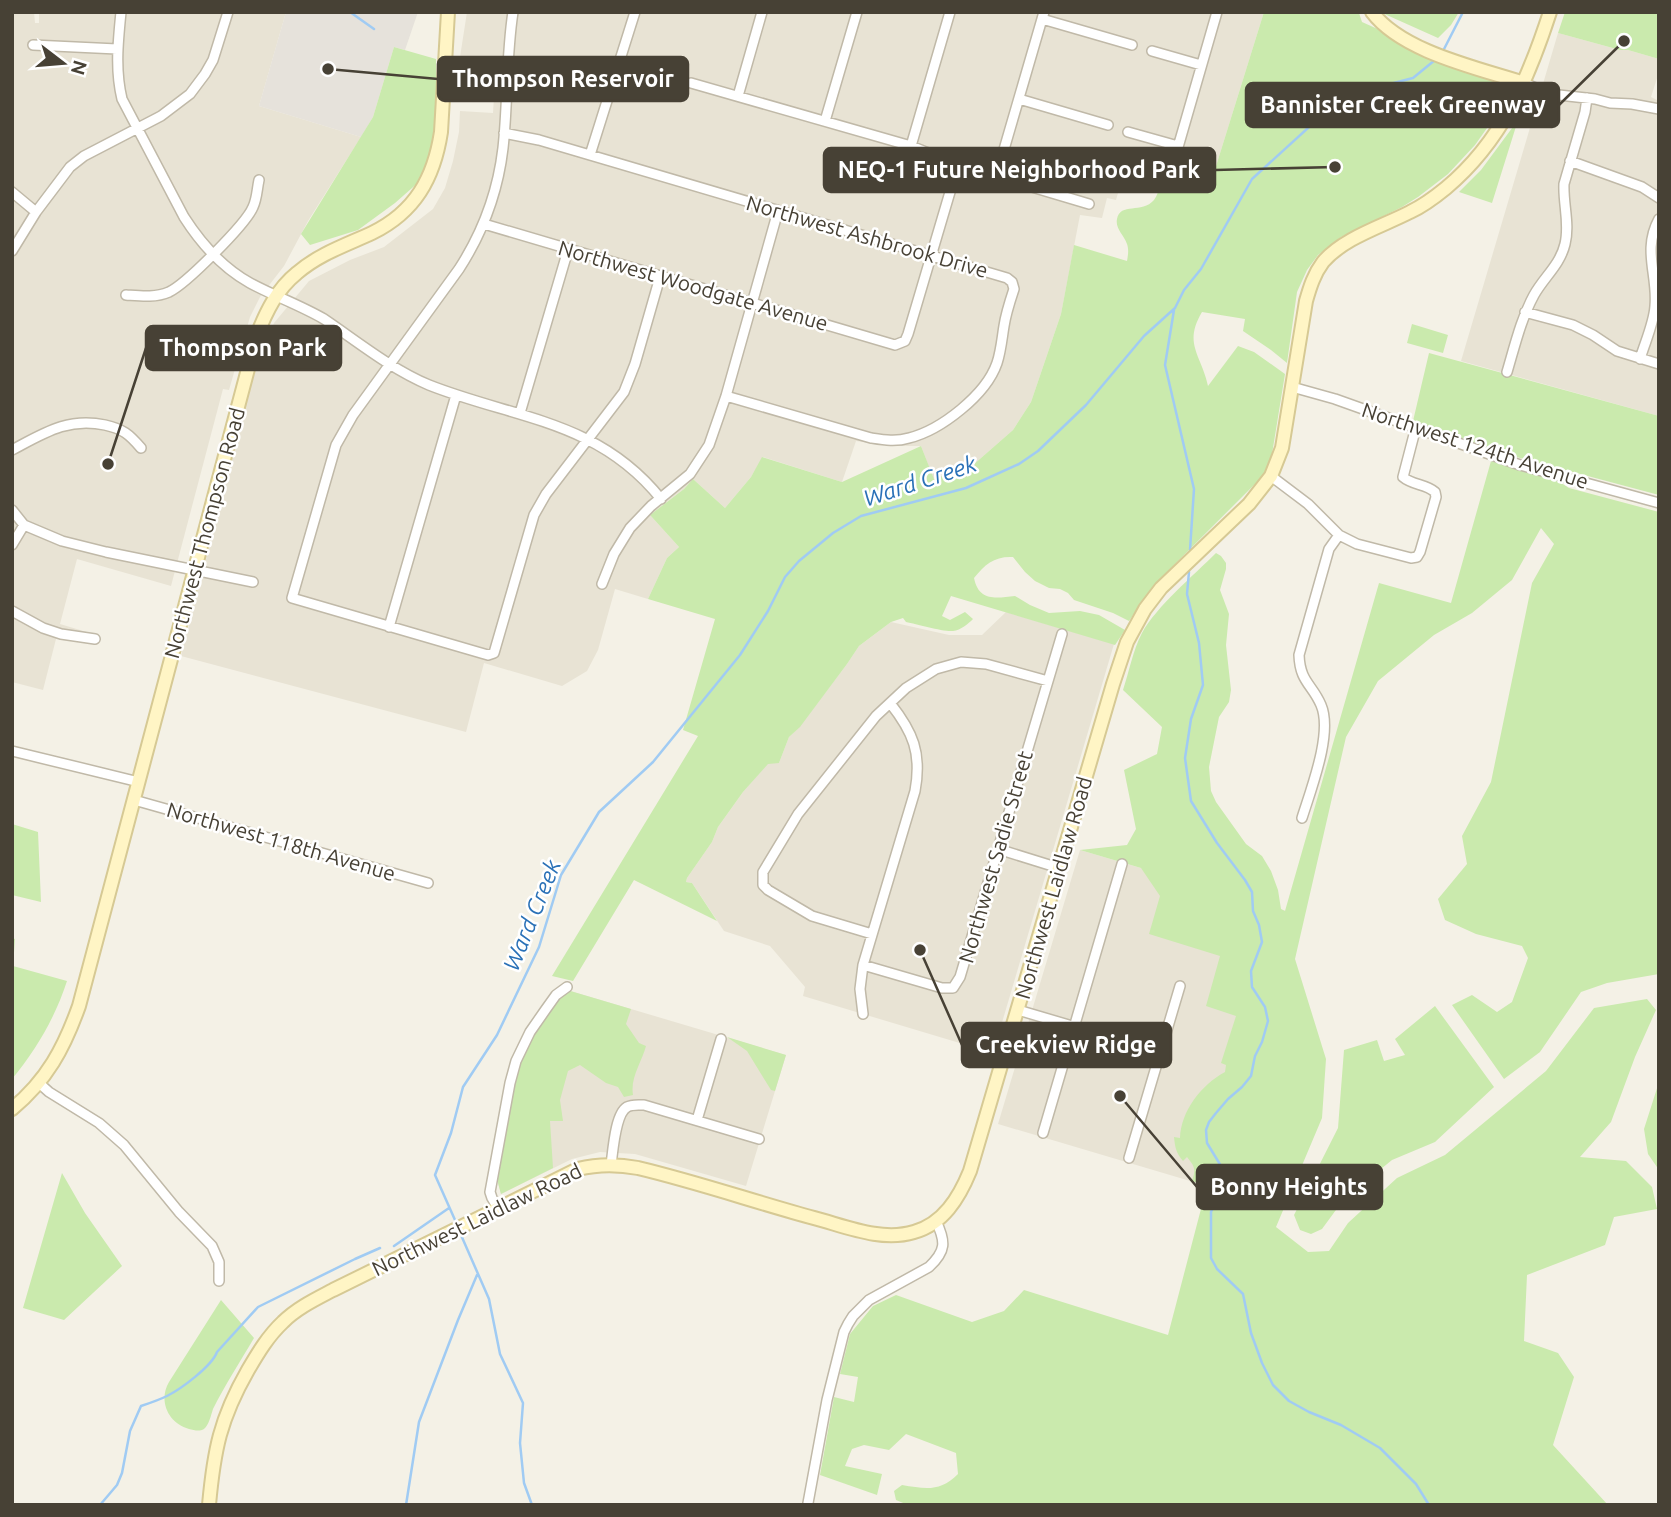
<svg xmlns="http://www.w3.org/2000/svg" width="1671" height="1517" viewBox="0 0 1671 1517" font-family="Ubuntu,sans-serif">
<rect width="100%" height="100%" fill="#f4f1e6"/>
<path fill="#e8e3d4" d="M12,12H34L35,23H39V12H286L259,106L361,137L308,221L284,266L260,297L250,317L229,390L223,389L171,586L77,559L60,624L100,636L78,640L56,639L43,690L12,682Z
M467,12H1264L1212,179L1165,164L1159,183L1124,172L1116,200L1107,198L1102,218L1080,215L1061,314L1031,402L1013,430L973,465L934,480L921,446H892L856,441L842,482L763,457L751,477L725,508L693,479L684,489L650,515L679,547L667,558L648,599L615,589L598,650L587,671L562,686L484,663L466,732L181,656L253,378L274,323L309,281L350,260L384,247L433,209L445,188L453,161L459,132L460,111L493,113L495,80L458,70Z
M1558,33L1620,50H1628L1659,59V72L1651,97L1659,101V416L1461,361Z
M1006,612L1114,644L993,1053L803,996L805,987L770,946L724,931L692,883L686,882L687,878L712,842L718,827L743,792L768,763H779L789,737L800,726L847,664L859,646L891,622L949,635H982Z
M1080,850L1286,911L1207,1186L998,1124Z
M567,990L786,1055L746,1186L635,1154L600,1152L572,1159L501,1194L498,1183V1176L511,1090Z"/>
<path fill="#e6e2db" d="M286,12H418L405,50L394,47L373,117L361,137L259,106Z"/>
<path fill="#caeaad" d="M1264,12L1359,13L1362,22L1514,90L1475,145L1448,174L1418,197L1402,207L1341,237L1318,255L1307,270L1297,292L1287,363L1271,350L1243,331L1245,319L1202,312C1183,344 1201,354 1208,386L1238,346L1254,352L1285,374L1272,454L1263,476L1154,585L1129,621L1113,613L1074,600L1068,593L1060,589L1049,588L1035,581L1025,572L1013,557C995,556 985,564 974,578C979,602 996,598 1015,596L1030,605L1049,613L1080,611L1099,615L1125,630L1115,645L951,596L942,616L950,620L965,612L973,619C968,624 961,630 953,631C943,632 917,624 906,622L903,618L891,622L859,646L847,664L800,727L789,737L779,763L768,764L743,792L718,827L712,842L687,878L686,882L692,883L717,921L634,880L573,981L552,976L698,736L683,730L715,619L648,599L667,558L679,547L650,515L684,489L693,479L725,508L751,477L762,457L842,482L921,446L934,479L973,465L1013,430L1031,402L1061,314L1074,245L1127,261C1128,255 1129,250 1127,244C1124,235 1115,229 1117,219C1120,202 1142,214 1154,200C1160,193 1162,174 1165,164L1212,179Z
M1380,12H1459L1451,25L1438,38Z
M1565,12H1659V59L1628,50H1620L1558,33Z
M394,47L436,59V105L433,147L420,181L395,203L358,230L310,245L301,234L373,117Z
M1518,120L1492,203L1459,192L1481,170Z
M1412,324L1448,335L1443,353L1407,343Z
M1429,353L1659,416V495L1520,458L1413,421Z
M1491,461L1558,481L1569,488L1659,512V974L1607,983L1581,992L1540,1052L1504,1079L1452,1005L1472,995L1497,1012L1512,1002L1528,958L1522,946L1476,934L1445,920L1438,899L1467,864L1462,836L1491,782L1532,583L1554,544L1541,528L1512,580L1472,613L1434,635L1378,681L1346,737L1295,959L1326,1059L1322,1118L1276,1227L1308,1252L1329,1251L1348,1223L1397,1178L1445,1155L1546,1071L1594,1008L1647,999L1656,1010L1635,1057L1611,1122L1580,1157L1626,1161L1652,1187L1657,1209L1614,1217L1605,1245L1527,1275L1524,1341L1558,1353L1574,1377L1553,1445L1608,1505H908L896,1500L894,1491L902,1485C926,1489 940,1492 958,1474L956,1453L906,1434L889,1450L864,1445L852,1449L845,1466L882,1474L877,1495L820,1475L834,1397L854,1402L858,1377L840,1374L850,1334L873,1306L896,1295L972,1322L1004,1311L1024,1290L1168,1335L1207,1186L1192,1181C1196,1169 1195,1167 1187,1157L1183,1161C1176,1153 1175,1147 1174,1137L1180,1138C1181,1111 1201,1085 1225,1072L1226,1065L1221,1063L1236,1016L1206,1006L1220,956L1149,934L1160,896L1141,868L1080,850L1127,845L1136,829L1124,770L1157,754L1162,727L1123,690C1129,672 1133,650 1142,633C1156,607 1194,575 1216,553L1221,556L1226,563V569L1220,590L1229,614L1226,645L1231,690L1229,702L1219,717L1209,767L1211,791L1216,802L1246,844L1262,856L1271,871L1278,890L1281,909L1285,911L1379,583L1451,603Z
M12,824L38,832L41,902L12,895Z
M12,938L15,939L13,966L67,981C55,1018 36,1050 12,1079Z
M567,990L631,1009L626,1024L639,1043L646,1046C642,1062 630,1077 633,1095L624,1097L618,1087L606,1083L580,1065L568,1071L560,1100L563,1121H550L553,1168L501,1194L498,1183V1176C503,1143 505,1105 515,1073C524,1041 543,1012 567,990Z
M1435,1006L1494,1087L1435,1142L1392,1160L1344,1199L1322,1229L1311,1234L1300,1230L1294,1215L1338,1128L1344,1050L1377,1040L1384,1061L1405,1055L1395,1039Z
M727,1037L786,1055L775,1091L771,1090L747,1051Z
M1659,1082V1170L1648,1154L1644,1129Z
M62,1173L85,1213L122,1266L64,1320L23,1308Z
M221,1300L254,1338C240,1362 225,1385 213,1409C211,1415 209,1425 204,1429C199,1432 194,1430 189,1429C168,1423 158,1401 169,1382Z"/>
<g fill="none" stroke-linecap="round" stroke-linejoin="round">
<path stroke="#a0cbf3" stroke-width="2.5" d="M350,12L374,29
M1442,53L1463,12
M1174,310L1165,365L1194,489L1190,550
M1189,572L1187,594L1199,643L1203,685L1191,719L1185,758L1191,801L1217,843L1245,880L1252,892L1253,911L1259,925L1262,942L1251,971L1252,987L1265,1007L1268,1021L1262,1042L1255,1056L1251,1076L1242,1087L1228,1099L1216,1113L1209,1122L1206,1130L1207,1143L1221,1166L1222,1180L1219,1194L1211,1212V1258L1217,1269L1243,1294L1251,1333L1262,1363L1273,1385L1289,1401L1309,1412L1341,1425L1380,1448L1416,1484L1429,1505
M455,1220L435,1175L451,1133L463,1087L497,1035L539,947L561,875L599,812L653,762L740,655L768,611L785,577L799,561L833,533L861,516L966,488L1019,464L1038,451L1086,405L1144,336L1175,308L1184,290L1201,269L1252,179L1331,107L1386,85L1413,78L1435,60
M461,1235L489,1299L500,1354L523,1403L520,1443L524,1483L532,1505
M394,1246L449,1208
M100,1505L117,1485L122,1473L130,1431L141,1406C150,1403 159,1400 167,1396C181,1389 212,1366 217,1352L258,1307L355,1259L380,1248
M406,1505L419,1422L458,1320L477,1275"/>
<defs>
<path id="street" d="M121,12C118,42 115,70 122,99L184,217C200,242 223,268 250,283C274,296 300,305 324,319C358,342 391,369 429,385C515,419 598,420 661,499
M513,12C506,57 508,103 503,148C498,191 483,232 459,269L353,415L336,445L292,598L481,653L488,655L494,653L534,515L546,494L624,392L635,364L660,277
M1042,19L1132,45
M33,45L117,49
M1152,51L1201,65
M691,83L911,146L958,165L1089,204
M1524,83L1550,94L1595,99L1610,103L1632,104L1659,109
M738,96L762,12
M1019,99L1108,125
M825,121L857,12
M1128,132L1178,146
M504,133L539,140L1007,278L1012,282L1014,289C1010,301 1006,313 1004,326C1002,338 1001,351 997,363C986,395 941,430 909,438C896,442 884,440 871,438L726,396
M911,146L950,12
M590,155L635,12
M1174,161L1217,12
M1570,161L1642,187L1659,198
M996,177L1044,12
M12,192L36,212
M484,224L895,345L905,341L908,334L958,165
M12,251L36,212L70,167L84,156L161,116L190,94L205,74L213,60L228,12
M126,295C140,296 155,298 169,292C186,284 246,224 253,207C257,199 257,189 259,180
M1525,312L1573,325L1593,335L1617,351L1659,364
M1640,359C1645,342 1654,323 1655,306C1658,275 1642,250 1659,219
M1507,372C1515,345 1521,319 1534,295C1544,277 1560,265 1565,244C1570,224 1563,204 1564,184L1585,112L1587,98
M1292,387L1335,399L1520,465L1659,503
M520,413L568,250
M12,450C44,433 68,417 105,425C123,429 129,434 141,448
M1271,476L1308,504L1339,535L1357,544L1411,558L1417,557L1420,552L1436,497L1435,492C1426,484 1412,485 1403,477L1416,427
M12,510L24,525L62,541L106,552L253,582
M12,545L24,525
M602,584L614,554L630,528L651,506L690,474L709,445L726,396L778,211
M12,611L43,628L61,634L95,639
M389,627L456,395
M12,751L139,782
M134,800L428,883
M1302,818C1311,789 1333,733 1321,705C1312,684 1300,682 1299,655L1329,549L1339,535
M998,849L1059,868
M872,934L812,916L768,890L763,885V872L798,814L876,716L906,688L936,669L961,662L986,664L1048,681
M863,965L942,988H953L960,977L1062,634
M1018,1010L1160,1052
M863,1014L860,989L863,965L915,791C922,753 913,732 890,703
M39,1083L49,1092L99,1123L124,1145L179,1212L212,1246L219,1262V1281
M697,1120L721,1039
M1043,1133L1122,864
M1129,1158L1180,986
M611,1165C613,1151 615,1114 627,1107C632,1104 639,1105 644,1105L759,1139
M498,1208L492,1198L490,1192L510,1083L516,1061L530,1032L546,1009L556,995L567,987
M808,1503L827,1400L844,1332L848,1324L853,1316L869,1300L929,1267C946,1251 946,1242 936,1221"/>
<path id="secondary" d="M1372,12C1402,52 1478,68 1524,83
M12,1109C47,1080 64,1048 79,1006L257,335C266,312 277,289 297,273C319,254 346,245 372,233C415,212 434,178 441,132L448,12
M209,1505C214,1450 220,1419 248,1370C258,1353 268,1336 283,1322C297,1308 316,1299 333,1290L578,1169C598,1164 617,1164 638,1168C697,1182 755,1202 814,1218C845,1226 881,1242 914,1232C943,1224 959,1198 970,1171L1113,684L1127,642L1145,609L1161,588L1249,504L1271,476L1282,448L1306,301C1310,287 1314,274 1323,262C1343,238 1383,226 1410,212C1423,206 1435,197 1446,188C1502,141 1528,80 1550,12"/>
</defs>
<use href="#street" stroke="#c0b9a8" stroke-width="12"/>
<use href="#secondary" stroke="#d6c994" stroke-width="16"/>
<use href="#street" stroke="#fff" stroke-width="9"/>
<use href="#secondary" stroke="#fff5c5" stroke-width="12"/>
</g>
<g text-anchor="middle" stroke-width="5" stroke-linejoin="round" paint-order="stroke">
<g font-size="21" fill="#474135" stroke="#fff">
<text transform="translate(867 237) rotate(16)" y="7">Northwest Ashbrook Drive</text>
<text transform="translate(693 286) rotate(16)" y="7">Northwest Woodgate Avenue</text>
<text transform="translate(1475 446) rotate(18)" y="7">Northwest 124th Avenue</text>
<text transform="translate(205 533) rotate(-75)" y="7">Northwest Thompson Road</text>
<text transform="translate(281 842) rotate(16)" y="7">Northwest 118th Avenue</text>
<text transform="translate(996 857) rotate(-74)" y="7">Northwest Sadie Street</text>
<text transform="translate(1054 888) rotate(-74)" y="7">Northwest Laidlaw Road</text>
<text transform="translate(477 1220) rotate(-26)" y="7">Northwest Laidlaw Road</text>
</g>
<g font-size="23" font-style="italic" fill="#2a71b7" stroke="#fff">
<text transform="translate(920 481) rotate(-18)" y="8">Ward Creek</text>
<text transform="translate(532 915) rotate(-68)" y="8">Ward Creek</text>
</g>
</g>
<path fill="none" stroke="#474135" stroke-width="2.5" d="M328 69L438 79M1624 41L1559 105M1335 167L1215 170M108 464L146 348M920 950L962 1045M1120 1096L1197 1187"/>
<g fill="#474135" stroke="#fff" stroke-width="2.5">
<circle cx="328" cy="69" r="7"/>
<circle cx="1624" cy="41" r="7"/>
<circle cx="1335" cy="167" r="7"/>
<circle cx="108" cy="464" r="7"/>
<circle cx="920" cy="950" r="7"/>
<circle cx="1120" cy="1096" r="7"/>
</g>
<g fill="#474135" stroke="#474135" stroke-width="2.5">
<rect x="438" y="57" width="250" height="44" rx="7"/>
<rect x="1246" y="83" width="313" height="44" rx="7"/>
<rect x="824" y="148" width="391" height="44" rx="7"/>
<rect x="146" y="326" width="195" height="44" rx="7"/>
<rect x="962" y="1023" width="209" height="44" rx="7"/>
<rect x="1197" y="1165" width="185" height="44" rx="7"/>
</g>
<g font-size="23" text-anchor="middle" font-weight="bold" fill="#fff">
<text x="563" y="87">Thompson Reservoir</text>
<text x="1403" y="113">Bannister Creek Greenway</text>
<text x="1019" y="178">NEQ-1 Future Neighborhood Park</text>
<text x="243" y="356">Thompson Park</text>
<text x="1066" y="1053">Creekview Ridge</text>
<text x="1289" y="1195">Bonny Heights</text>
</g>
<rect width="1671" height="1517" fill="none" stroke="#474135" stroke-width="28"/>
<g transform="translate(63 63) rotate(106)" stroke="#ffffff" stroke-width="5" paint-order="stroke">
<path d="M0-5L12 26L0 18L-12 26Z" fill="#474135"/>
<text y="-10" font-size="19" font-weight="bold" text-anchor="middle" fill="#474135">N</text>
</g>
</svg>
